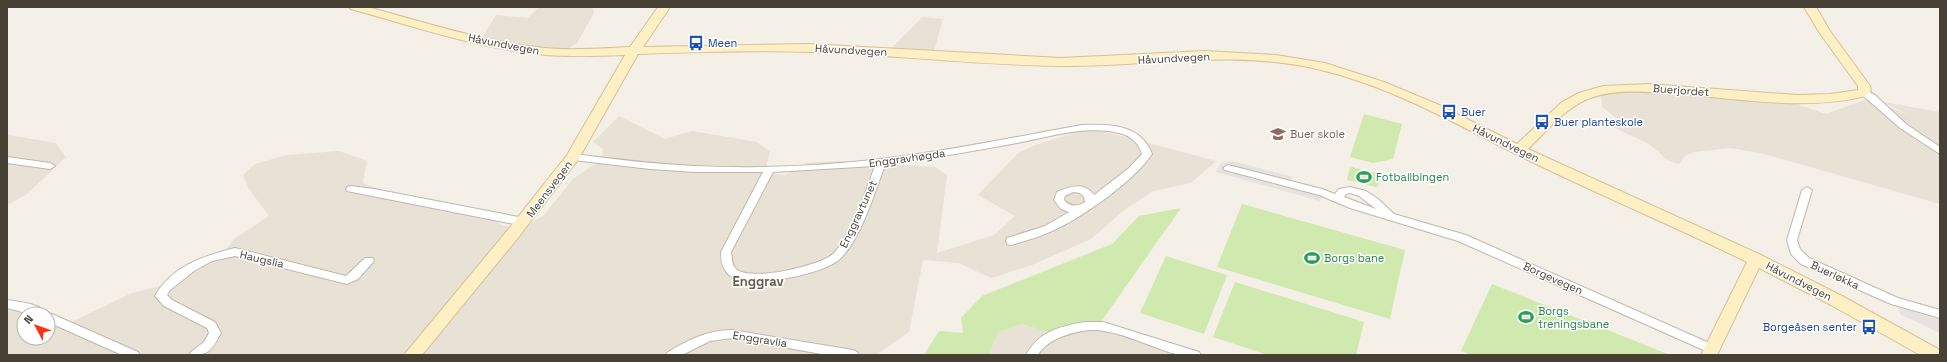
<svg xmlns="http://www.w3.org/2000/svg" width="1947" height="362" viewBox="0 0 1947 362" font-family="'Space Grotesk',sans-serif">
<rect width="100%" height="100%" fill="#f4efe7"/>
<path fill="#e8e1d5" d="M539,7H593L594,13L577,43L567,49L526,47L483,36L496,15L528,18Z
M922,17L943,19L934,51L892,48Z
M1621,91H1653L1790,102L1826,114L1867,99L1909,115L1883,102L1940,112V204L1761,153L1731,148L1694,152L1685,156L1680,163L1678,164L1665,159L1659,152L1647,143L1613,127L1616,118L1602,107L1601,96Z
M619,116L665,139L692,131L757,142L770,152L767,163V168L770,173L785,175L807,163L837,161L935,167L947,175L937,253L994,235L1015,216L978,195L1018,153L1035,145L1091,128L1216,161L1191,183L1153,191L1123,211L1091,239L1032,265L991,278L959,263L923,260L909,332L876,355H7V312L20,305L40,314H24V338H48V318L65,325L132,293L163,285L223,254L234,239L269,216L249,189L243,175L255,164L287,155L339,151L367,161L363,183L376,188L494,219L501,225L509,227H518L527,225L543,216L573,179L601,160L603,149L593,142Z
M7,135L56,143L66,157L27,194L7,205Z
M1088,323L1197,350L1202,355H989L998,332L1021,324L1049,332L1073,325Z"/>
<path fill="#d0e9ae" d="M1364,114L1402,124L1393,159L1373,163L1350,157Z
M1352,167L1381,174L1378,186L1376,187L1348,180L1347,179L1350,168Z
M1242,204L1405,250L1390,319L1217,267Z
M1181,208L1098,326L1073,325L1049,332L1021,324L998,332L989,355H924L939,331L963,333L961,318L982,296L1112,244L1139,216Z
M1166,256L1227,275L1204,334L1140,313Z
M1235,282L1364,322L1356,355H1268L1213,337Z
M1492,284L1670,355H1471L1461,351Z"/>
<path fill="#e5e2df" d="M1232,161L1293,177L1289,185L1322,195L1320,201L1216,172L1220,164Z
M1899,307L1940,320V333L1900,314Z"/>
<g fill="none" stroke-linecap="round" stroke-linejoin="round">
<defs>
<path id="street" d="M1864,89L1875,95L1906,124L1940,147V154L1900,128L1859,92L1861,90Z
M1082,125C1110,124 1141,124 1152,154C1134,181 1082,218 1052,231C1039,237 1025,241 1011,245L1007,244L1006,241L1007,238L1045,226L1069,212L1061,209L1054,200L1057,192C1071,186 1084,182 1094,195L1129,168L1142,154C1138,142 1131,136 1119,133C1086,125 1049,137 1017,143C973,151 929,159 885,165C875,192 861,238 841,258C826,274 746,291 728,274C722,268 721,260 721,252L763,172H695L650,169L573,160L568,157L573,154C613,159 653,164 694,166C756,169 820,166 882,159C949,151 1015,137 1082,125ZM875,166C866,190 851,236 833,254C819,266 751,282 736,269C732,265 732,258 731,252L773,172ZM1073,192L1080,193L1084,197L1085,202C1077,207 1070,207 1064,200L1065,196Z
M7,157L50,163L55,166L50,169L7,163Z
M1228,165L1322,189L1335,194L1339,189L1350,187L1366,191L1378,199L1394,214L1466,235L1716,346L1718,349L1716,352L1712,354L1708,352L1458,241L1350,208L1319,195L1225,170L1223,168ZM1350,193L1359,196L1376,209L1344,197L1346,194Z
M351,186L374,189L524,218L529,222L524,226L347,191L346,189L347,187Z
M1807,187L1812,190L1797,240L1800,249L1809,258L1898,298L1940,310V318L1891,304L1801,264L1791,254L1787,240L1802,190Z
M235,248L346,276L365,258H373L374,261L358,279L347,284L235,256L212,261L194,271L170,290L167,295L172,300L215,322L221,333C211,351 210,355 189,355L191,352L204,342L209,333L207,328L164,306L155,296C172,266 203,256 235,248Z
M7,300C19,302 39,303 46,313L52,314L138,352L140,355H122L48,322V314H30L7,308Z
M1084,322H1103L1199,352L1201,355C1194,355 1186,356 1180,355C1154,349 1130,335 1104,331C1084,327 1048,337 1038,355H1026C1039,331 1059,327 1084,322Z
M732,330L853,350L857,352L859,355H827L732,338L710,341L682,355H666L668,352C688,340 708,330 732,330Z"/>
<path id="secondary" d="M349,7H368C426,23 485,42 545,48C574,51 602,48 630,47L658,7H670L643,47L810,44L1061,58L1205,51L1276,55L1325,63L1384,82L1437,104L1517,144L1562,102L1579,93L1603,86L1649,84L1797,95L1830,94L1858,90V86L1819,32L1804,7H1816L1830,31L1870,86L1871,90L1866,96C1806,111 1740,99 1679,94C1650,92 1615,88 1588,99C1565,108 1546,132 1528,149L1761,255L1842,296L1940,350V355H1920L1831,305L1759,268L1717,355H1701L1747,262C1674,226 1599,195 1526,159C1461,127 1397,89 1325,71C1237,48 1149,67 1060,66C977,65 894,55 811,52C754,50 696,52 638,54L578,160L517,239L422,355H404L507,231L567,155L625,55C599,56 573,57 546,55C480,49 415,27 351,9Z"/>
</defs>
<use href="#street" stroke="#bfb7a9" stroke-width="2"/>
<use href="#secondary" stroke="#d5c295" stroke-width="2"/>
<use href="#street" fill="#fff" fill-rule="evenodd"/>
<use href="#secondary" fill="#ffefc5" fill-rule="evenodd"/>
</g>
<defs>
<symbol id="bus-bare" viewBox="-9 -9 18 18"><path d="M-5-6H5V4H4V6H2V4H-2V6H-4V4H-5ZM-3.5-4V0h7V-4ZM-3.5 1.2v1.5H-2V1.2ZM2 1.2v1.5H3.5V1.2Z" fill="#1a4fb4" stroke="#fff" stroke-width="2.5" paint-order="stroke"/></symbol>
<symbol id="school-bare" viewBox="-9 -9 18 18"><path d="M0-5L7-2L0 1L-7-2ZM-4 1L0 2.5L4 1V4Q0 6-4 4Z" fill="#8d6e63" stroke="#fff" stroke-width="2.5" paint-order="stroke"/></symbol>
<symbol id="stadium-bare" viewBox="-9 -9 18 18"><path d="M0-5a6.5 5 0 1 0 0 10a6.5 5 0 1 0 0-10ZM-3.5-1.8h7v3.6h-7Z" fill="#2e9e5b" stroke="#fff" stroke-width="2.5" paint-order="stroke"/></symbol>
</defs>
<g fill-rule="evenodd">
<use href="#bus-bare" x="685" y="32" width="22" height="22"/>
<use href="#bus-bare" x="1438" y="101" width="22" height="22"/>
<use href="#bus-bare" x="1531" y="111" width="22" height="22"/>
<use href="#school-bare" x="1267" y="123" width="22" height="22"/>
<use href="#stadium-bare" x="1353" y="166" width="22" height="22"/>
<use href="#stadium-bare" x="1301" y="247" width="22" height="22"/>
<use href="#stadium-bare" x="1515" y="306" width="22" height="22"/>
<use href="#bus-bare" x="1858" y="316" width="22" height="22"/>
</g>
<g text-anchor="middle" stroke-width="3" stroke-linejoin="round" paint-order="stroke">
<g font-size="11" fill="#164399" stroke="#fff" text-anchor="start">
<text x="708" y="47">Meen</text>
<text x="1461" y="116">Buer</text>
<text x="1554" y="126">Buer planteskole</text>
<text x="1857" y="331" text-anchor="end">Borgeåsen senter</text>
</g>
<g font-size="11" fill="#474035" stroke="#fff">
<text transform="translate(504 44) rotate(11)" y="4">Håvundvegen</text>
<text transform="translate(851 50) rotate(3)" y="4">Håvundvegen</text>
<text transform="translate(1174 58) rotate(-3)" y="4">Håvundvegen</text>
<text transform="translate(1681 90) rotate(4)" y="4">Buerjordet</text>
<text transform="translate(1506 143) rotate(26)" y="4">Håvundvegen</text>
<text transform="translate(907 158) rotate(-8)" y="4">Enggravhøgda</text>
<text transform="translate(549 189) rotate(-53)" y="4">Meensvegen</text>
<text transform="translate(858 214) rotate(-65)" y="4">Enggravtunet</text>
<text transform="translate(262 259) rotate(13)" y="4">Haugslia</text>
<text transform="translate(1835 275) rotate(25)" y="4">Buerløkka</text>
<text transform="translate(1553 278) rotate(24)" y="4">Borgevegen</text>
<text transform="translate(1799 281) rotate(27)" y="4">Håvundvegen</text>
<text transform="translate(760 339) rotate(9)" y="4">Enggravlia</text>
</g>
<g font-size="11" fill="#785e54" stroke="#fff" text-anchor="start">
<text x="1290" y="138">Buer skole</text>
</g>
<g font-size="11" fill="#27864d" stroke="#fff" text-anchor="start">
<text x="1376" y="181">Fotballbingen</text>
<text x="1324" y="262">Borgs bane</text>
<text x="1538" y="315">Borgs<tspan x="1538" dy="13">treningsbane</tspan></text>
</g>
<g font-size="13" font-weight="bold" fill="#6a5d4c" stroke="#fff">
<text x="758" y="286">Enggrav</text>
</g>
</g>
<rect width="1947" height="362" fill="none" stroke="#474035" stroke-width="16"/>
<g transform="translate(36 326) rotate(311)"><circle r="19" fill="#ffffff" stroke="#b5b3ae"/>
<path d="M0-3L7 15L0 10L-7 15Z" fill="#ff3013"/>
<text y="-6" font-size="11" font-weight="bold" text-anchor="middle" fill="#474035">N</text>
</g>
</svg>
